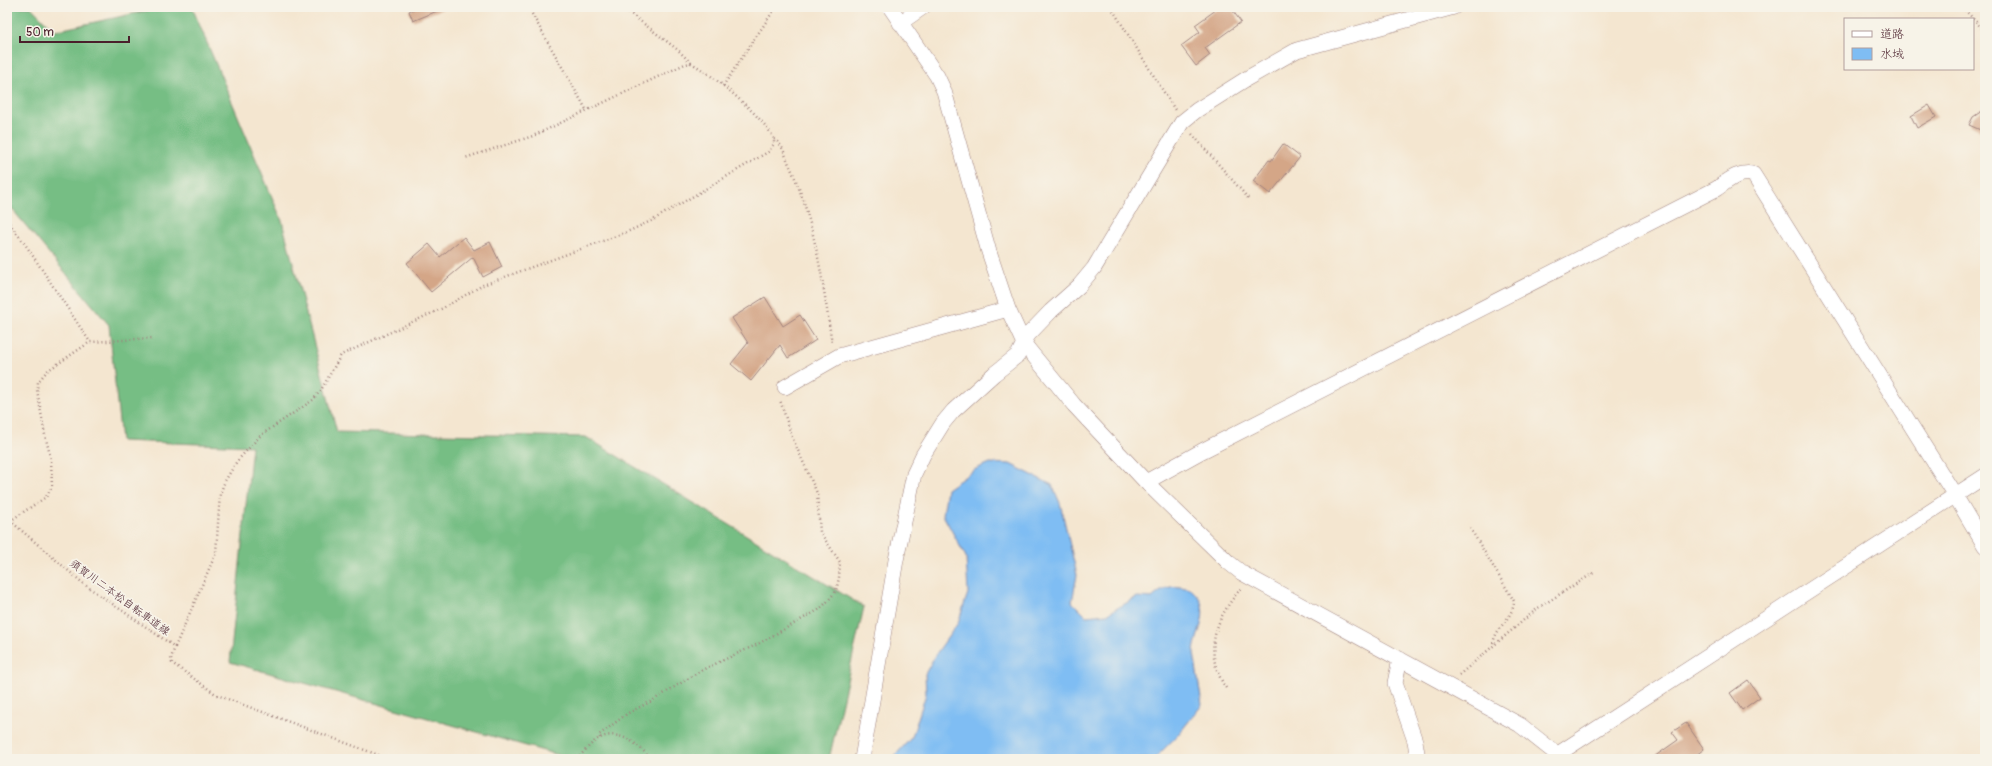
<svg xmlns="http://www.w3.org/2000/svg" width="1992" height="766" viewBox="0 0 1992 766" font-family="Pangolin,'Klee One',sans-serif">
<rect width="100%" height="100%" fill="#f7f3e8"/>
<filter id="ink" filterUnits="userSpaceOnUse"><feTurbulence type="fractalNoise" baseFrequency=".025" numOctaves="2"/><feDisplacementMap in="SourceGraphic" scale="8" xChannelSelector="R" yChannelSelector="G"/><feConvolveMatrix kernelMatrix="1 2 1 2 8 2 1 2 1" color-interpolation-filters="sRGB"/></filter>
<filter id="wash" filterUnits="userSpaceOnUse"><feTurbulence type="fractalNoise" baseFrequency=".012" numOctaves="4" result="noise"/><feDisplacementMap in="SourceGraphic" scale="16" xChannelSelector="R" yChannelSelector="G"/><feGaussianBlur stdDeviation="0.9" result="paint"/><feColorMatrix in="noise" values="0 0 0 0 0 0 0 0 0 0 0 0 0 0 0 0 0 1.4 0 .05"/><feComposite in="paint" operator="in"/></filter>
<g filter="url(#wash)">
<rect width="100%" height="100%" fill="#f4e6d0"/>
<path fill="#76be84" stroke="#606e58" d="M7,7H31L54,31L164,7H192L282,221L337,432L586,437L864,607L829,759H562L558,755L230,662L252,446L121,441L109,325L7,203Z"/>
<path fill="#7fbdf3" stroke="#646e8f" d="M990,463L1010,464L1052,485L1060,503L1077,575L1072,602L1086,616L1107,614L1137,597L1152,598C1167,585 1172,585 1191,589C1194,593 1200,597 1201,602C1207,620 1195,636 1194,653L1202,705L1177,736L1154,759H892L912,737L926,694L925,674L936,654L958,623L968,593L966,557L943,515L947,489L976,469Z"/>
<g id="blocks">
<path fill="#d4a687" d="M418,7H447L413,21L409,11Z
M1220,7H1230L1241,22L1205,48L1210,55L1196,66L1181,46L1200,32L1195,25Z
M1929,105L1936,117L1917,128L1911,116Z
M1985,109V132L1969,125L1973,117Z
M1283,144L1300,157L1270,194L1253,181L1269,160L1271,161Z
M464,237L474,250L490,242L502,267L483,277L473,257L431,292L407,263L429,244L440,257Z
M765,297L783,326L800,315L816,340L788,358L780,345L751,381L731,364L748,343L732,318Z
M1748,680L1760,697L1742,710L1730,693Z
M1686,723L1704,749L1691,759H1651L1678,740L1672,732Z"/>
</g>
</g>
<g filter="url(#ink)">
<use href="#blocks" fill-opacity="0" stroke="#9f827e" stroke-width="1"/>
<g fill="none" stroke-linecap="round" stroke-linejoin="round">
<defs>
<path id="street" d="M890,7L937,76L944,91L989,252L1008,309L1024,344L1074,405L1146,482L1228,562L1242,573L1520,725L1563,759
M900,23L923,7
M785,387L839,356L1008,309
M1146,482L1202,451L1716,189C1728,181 1738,171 1753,174L1956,497L1985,546
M1400,659L1395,683L1415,741L1418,759
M1558,754L1985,476
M862,759L896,560L914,474L923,455L943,423L953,411L994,374L1018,355L1028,335L1051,311L1079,286L1094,268L1182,122L1197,110L1246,79L1297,50L1454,7"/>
</defs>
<use href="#street" stroke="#9f827e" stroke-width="16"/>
<path stroke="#9f827e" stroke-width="2.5" stroke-dasharray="1 3" stroke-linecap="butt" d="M528,7L587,111
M622,7L678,50L691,63
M1111,7L1175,110
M1962,7L1985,31
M723,86L776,7
M1192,134L1248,198
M774,139C782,143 785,155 788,162C815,220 823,282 832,344
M7,220L27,247L90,342
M7,518L85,585L175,647L171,658L172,663L217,695L389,759
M10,521L46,497L52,487L51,459L45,435L37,390L38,382L47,371L90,342L153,338
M1470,528L1514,601C1514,618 1494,628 1493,645
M175,647L216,553L220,494L225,481L237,461L261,435L313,400L321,390L341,355L443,308L483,285L627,232L653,220L768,152L774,144V139C766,119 711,73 691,63L685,64L533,136L465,158
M1459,675L1538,608L1595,572
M1226,688C1202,651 1215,619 1242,587
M600,738L599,735L628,713L652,701L702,670L758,644L820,609L827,602L836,591L839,578L840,562L820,532L817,493L792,437L780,400
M577,759C583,753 590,744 598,739C617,728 639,743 650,759"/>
<use href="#street" stroke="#fff" stroke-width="15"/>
</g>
</g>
<g text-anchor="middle" stroke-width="3.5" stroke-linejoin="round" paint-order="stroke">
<g font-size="11" fill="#4a1f2b" stroke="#f7f3e8">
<text transform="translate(120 597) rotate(36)" y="4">須賀川二本松自転車道線</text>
</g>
</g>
<rect width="1992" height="766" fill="none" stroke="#f7f3e8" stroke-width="24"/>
<rect x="1844" y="18" width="130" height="52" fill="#f7f3e8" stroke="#b29e9c"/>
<rect x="1852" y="31" width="20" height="6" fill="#ffffff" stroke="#b29e9c"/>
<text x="1880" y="38" font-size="12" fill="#4a1f2b">道路</text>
<rect x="1852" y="48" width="20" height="12" fill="#7fbdf3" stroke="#b29e9c"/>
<text x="1880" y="58" font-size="12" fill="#4a1f2b">水域</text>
<path d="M20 36v6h109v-6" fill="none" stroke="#4a1f2b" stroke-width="2"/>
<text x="26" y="36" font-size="12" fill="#4a1f2b" stroke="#f7f3e8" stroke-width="3" paint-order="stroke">50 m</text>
</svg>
